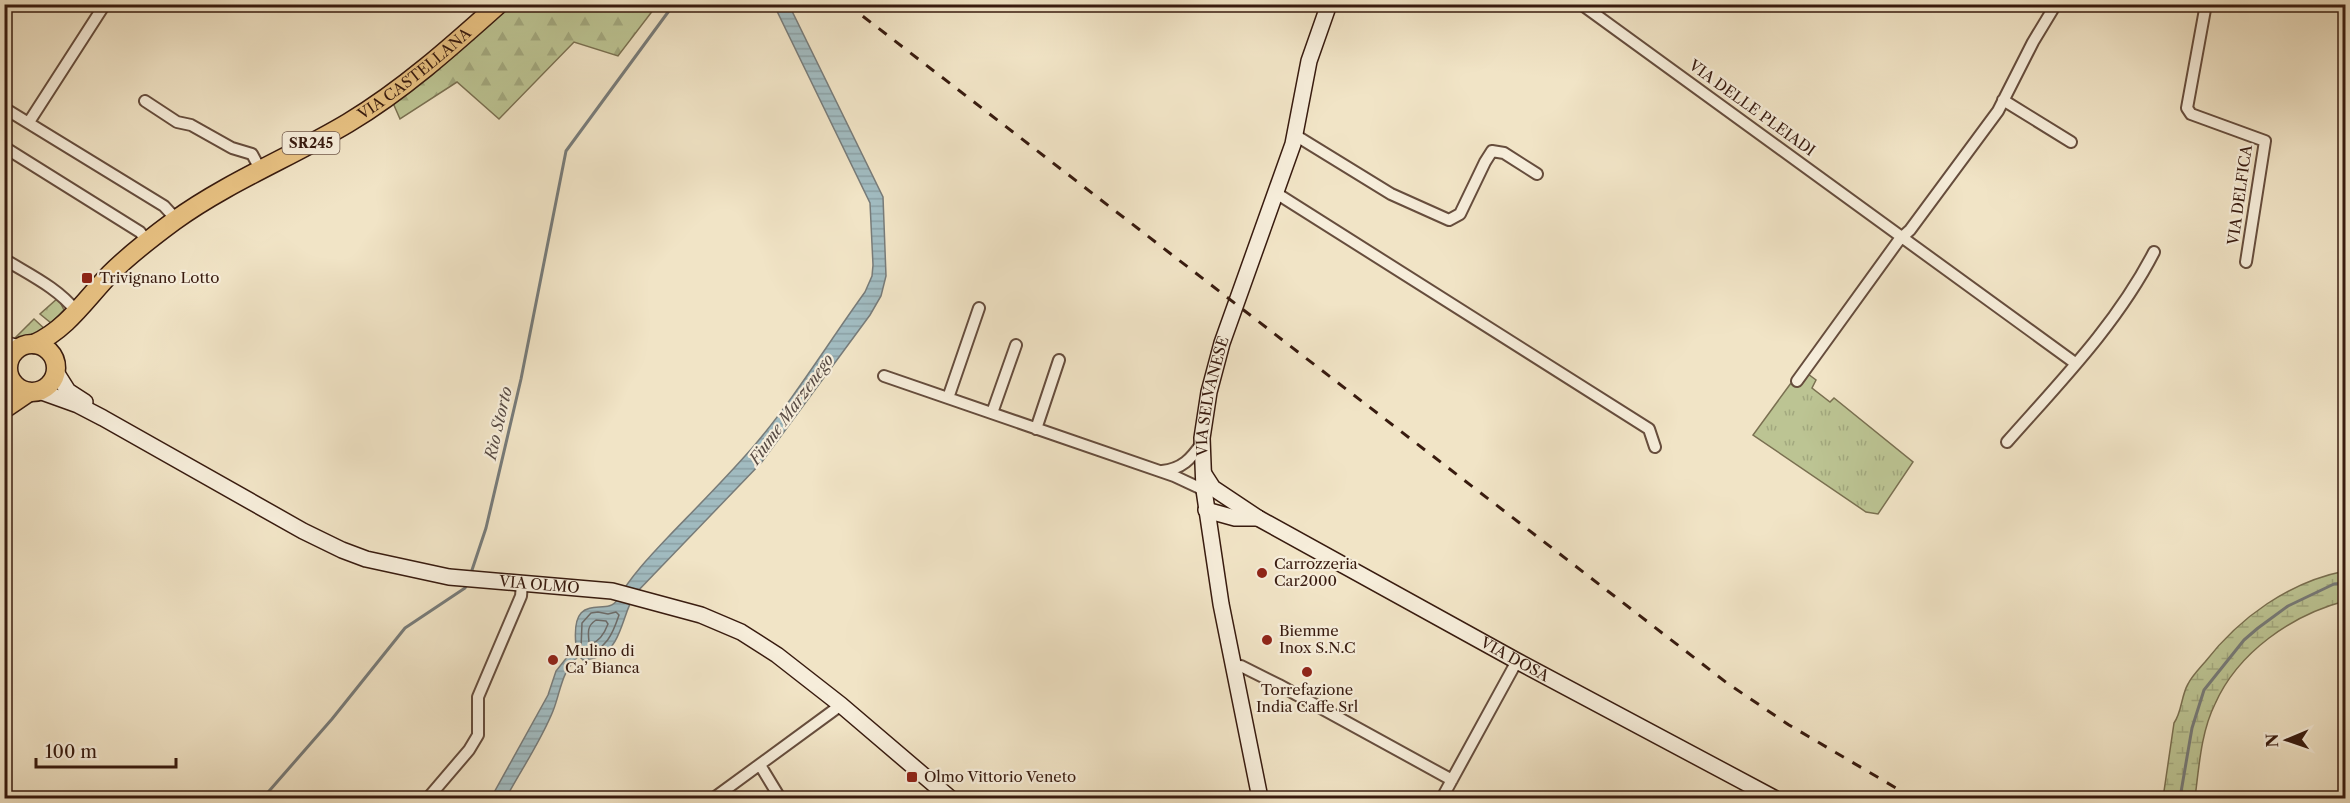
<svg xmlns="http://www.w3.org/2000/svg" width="2350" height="803" viewBox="0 0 2350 803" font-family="'Libre Caslon Text',serif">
<defs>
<pattern id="grass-tufts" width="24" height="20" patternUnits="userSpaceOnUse" patternTransform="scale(1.5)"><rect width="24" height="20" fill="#bcc493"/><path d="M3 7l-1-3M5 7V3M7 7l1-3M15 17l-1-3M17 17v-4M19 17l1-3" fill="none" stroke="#a2a87e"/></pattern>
<pattern id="forest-firs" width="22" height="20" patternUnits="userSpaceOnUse" patternTransform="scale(1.5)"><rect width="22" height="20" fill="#bcc493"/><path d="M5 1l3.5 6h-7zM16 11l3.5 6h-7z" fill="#a2a87e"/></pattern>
<pattern id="wetland-marsh" width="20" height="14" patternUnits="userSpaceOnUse" patternTransform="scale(1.5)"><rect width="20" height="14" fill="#bcc493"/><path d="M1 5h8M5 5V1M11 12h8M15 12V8" fill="none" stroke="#a2a87e"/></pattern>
<pattern id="water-rules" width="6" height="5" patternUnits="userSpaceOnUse" patternTransform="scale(1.5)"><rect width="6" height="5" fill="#a1bbc0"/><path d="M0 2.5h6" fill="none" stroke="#8ba0a4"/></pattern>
</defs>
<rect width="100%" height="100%" fill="#f1e4c6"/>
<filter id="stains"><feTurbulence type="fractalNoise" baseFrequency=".00333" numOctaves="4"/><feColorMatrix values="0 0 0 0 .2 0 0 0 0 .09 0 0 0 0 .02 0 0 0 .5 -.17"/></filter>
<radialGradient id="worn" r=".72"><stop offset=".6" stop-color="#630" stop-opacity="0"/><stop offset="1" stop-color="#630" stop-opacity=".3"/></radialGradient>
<path fill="url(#grass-tufts)" stroke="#7a7051" stroke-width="1.5" d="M58,298L64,310L51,323L40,314Z
M34,319L47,331L36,337L13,340Z
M1808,374L1816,380L1812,388L1830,402L1834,398L1913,462L1878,514L1866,512L1753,435L1794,379Z"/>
<path fill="url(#forest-firs)" stroke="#7a7051" stroke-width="1.5" d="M509,5H657L618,56L574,42L499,119L457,82L400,119L393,103Z"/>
<path fill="url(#wetland-marsh)" stroke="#7a7051" stroke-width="1.5" d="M2345,571V601C2292,615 2238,652 2215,704C2201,732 2199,767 2195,798H2163L2174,723C2182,712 2181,696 2188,684C2192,676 2199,669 2205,662C2240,617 2289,582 2345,571Z"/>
<path fill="url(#water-rules)" stroke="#777b79" stroke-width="1.5" d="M774,5H789L883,197L886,276L881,296L870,315L761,463L635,594C622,614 622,648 597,657C593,659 587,659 583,660L579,656C561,671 561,691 553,711C541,741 521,770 506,798H491L548,695L556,671L576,646C570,588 607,618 617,600C631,576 650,556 669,536C697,507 726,478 753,447C794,399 828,343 865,292L872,276L873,265L870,203Z"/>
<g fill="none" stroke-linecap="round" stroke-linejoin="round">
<path stroke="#6c6b68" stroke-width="1.5" d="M598,612L608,614L616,612L619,615C613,633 606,651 585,653L581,649L582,623L591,613Z
M596,620L606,621L608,624C605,632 600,641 591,644L589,642C588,632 587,626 596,620Z"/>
<path stroke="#777b79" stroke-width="3" d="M471,573L486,528L521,379L566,151L674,4
M263,798L332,719L405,628L465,588L467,585
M2180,798L2192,728L2204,690L2244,640L2258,628L2288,606L2334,584L2346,583"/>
<defs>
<path id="street" d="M1581,4L2075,363
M2206,4L2187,108L2191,114L2265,141L2246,262
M2003,100L2071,142
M145,101L177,122L191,125L232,148L252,154L260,169
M4,108L164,206L176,219
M29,122L105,4
M1295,135L1391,194L1449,220L1460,214L1485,162L1492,151L1504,153L1537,174
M4,147L140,232L147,241
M1276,193L1649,429L1655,447
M4,259C30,275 58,288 76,311
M4,342L23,346
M7,344L10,361
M884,376L1174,476L1204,490
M1797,381L1899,240L1910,230L1998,111L2033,42L2056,4
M948,398L979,308
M992,413L1016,345
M1036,429L1059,360
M2007,442C2060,382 2117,324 2154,252
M1162,471C1182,469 1191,459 1202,443
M1234,668L1241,666L1279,685L1452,780
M760,765L780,798
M428,798L469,750L478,735V697L521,596L522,584
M714,798L841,705
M1442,798L1517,661"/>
<g id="secondary">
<path d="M56,372L68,391L85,402"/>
<path id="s1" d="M39,391L78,405L103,418L303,531L342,550L366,559L449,577L612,591L701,615L741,632L777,655L841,705L950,798"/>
<path id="s2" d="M1204,474L1213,488L1258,518L1517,661L1774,798"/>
<path d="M1206,510L1235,518H1258"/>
<path id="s3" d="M1260,798L1221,604L1204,490L1202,438L1209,392L1222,343L1293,144L1309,61L1329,4"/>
</g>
<g id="primary">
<path id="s4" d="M34,344C67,329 86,299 110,274C130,254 151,238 174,221C228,182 291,157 348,123C403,90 451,47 499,4"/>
<circle cx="32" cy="368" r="24"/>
<path d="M4,409L29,392"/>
</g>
</defs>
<use href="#street" stroke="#664d3d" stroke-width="14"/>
<use href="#secondary" stroke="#381b0f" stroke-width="18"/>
<use href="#primary" stroke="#381b0f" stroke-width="21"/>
<use href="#street" stroke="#f6edda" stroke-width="10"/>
<use href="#secondary" stroke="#f6edda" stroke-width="15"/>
<use href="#primary" stroke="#e8c283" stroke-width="18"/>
<path stroke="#381b0f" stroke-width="3" stroke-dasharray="10 10" stroke-linecap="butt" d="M847,4L1727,683L1789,725L1913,798"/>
</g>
<g fill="#8f2418" stroke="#f6edda" stroke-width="2">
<rect x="81" y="272" width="12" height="12" rx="3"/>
<circle cx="1262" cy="573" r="6"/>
<circle cx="1267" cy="640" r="6"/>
<circle cx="553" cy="660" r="6"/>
<circle cx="1307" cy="672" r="6"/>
<rect x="906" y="771" width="12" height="12" rx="3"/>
</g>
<g text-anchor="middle" stroke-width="4.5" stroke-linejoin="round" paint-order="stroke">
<rect fill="#f6edda" stroke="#715a4c" stroke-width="1.5" x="282.5" y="132" width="57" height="22" rx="4.5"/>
<g font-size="14" font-weight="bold" fill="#381b0f">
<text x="311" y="148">SR245</text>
</g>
<g font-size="15" fill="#381b0f" stroke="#f6edda">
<text dy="5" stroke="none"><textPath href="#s4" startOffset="470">VIA CASTELLANA</textPath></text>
<text transform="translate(1752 108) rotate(36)" y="5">VIA DELLE PLEIADI</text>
<text transform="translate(2240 195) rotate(-82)" y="5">VIA DELFICA</text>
<text dy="5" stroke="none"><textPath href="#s3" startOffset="408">VIA SELVANESE</textPath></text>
<text dy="5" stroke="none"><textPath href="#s1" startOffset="544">VIA OLMO</textPath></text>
<text dy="5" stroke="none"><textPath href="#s2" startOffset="364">VIA DOSA</textPath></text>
</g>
<g font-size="15" fill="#381b0f" stroke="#f6edda" text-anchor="start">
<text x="99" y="283">Trivignano Lotto</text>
<text x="1274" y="569">Carrozzeria<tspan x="1274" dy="17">Car2000</tspan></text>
<text x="1279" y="636">Biemme<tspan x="1279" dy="17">Inox S.N.C</tspan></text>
<text x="565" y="656">Mulino di<tspan x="565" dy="17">Ca’ Bianca</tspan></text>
<text x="1307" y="695" text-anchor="middle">Torrefazione<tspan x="1307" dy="17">India Caffe Srl</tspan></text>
<text x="924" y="782">Olmo Vittorio Veneto</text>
</g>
<g font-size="16" font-style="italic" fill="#584b44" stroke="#f6edda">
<text transform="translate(791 409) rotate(-54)" y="6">Fiume Marzenego</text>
<text transform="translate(498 423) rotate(-77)" y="6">Rio Storto</text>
</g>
</g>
<rect width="2350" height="803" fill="none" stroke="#f1e4c6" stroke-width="24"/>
<rect x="6" y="6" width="2338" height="791" fill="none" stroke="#381b0f" stroke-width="3"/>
<rect x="12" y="12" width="2326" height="779" fill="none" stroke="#381b0f" stroke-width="1.5"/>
<g transform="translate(2287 740) rotate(268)" stroke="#f6edda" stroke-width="4.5" paint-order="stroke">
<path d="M0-4.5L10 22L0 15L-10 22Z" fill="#381b0f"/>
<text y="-9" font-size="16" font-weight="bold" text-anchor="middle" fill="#381b0f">N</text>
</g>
<path d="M36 758v9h140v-9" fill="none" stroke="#381b0f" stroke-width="3"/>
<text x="45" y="758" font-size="18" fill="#381b0f" stroke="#f6edda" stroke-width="4.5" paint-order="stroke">100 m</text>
<rect width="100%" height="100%" filter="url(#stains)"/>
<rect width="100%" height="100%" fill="url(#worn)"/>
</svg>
